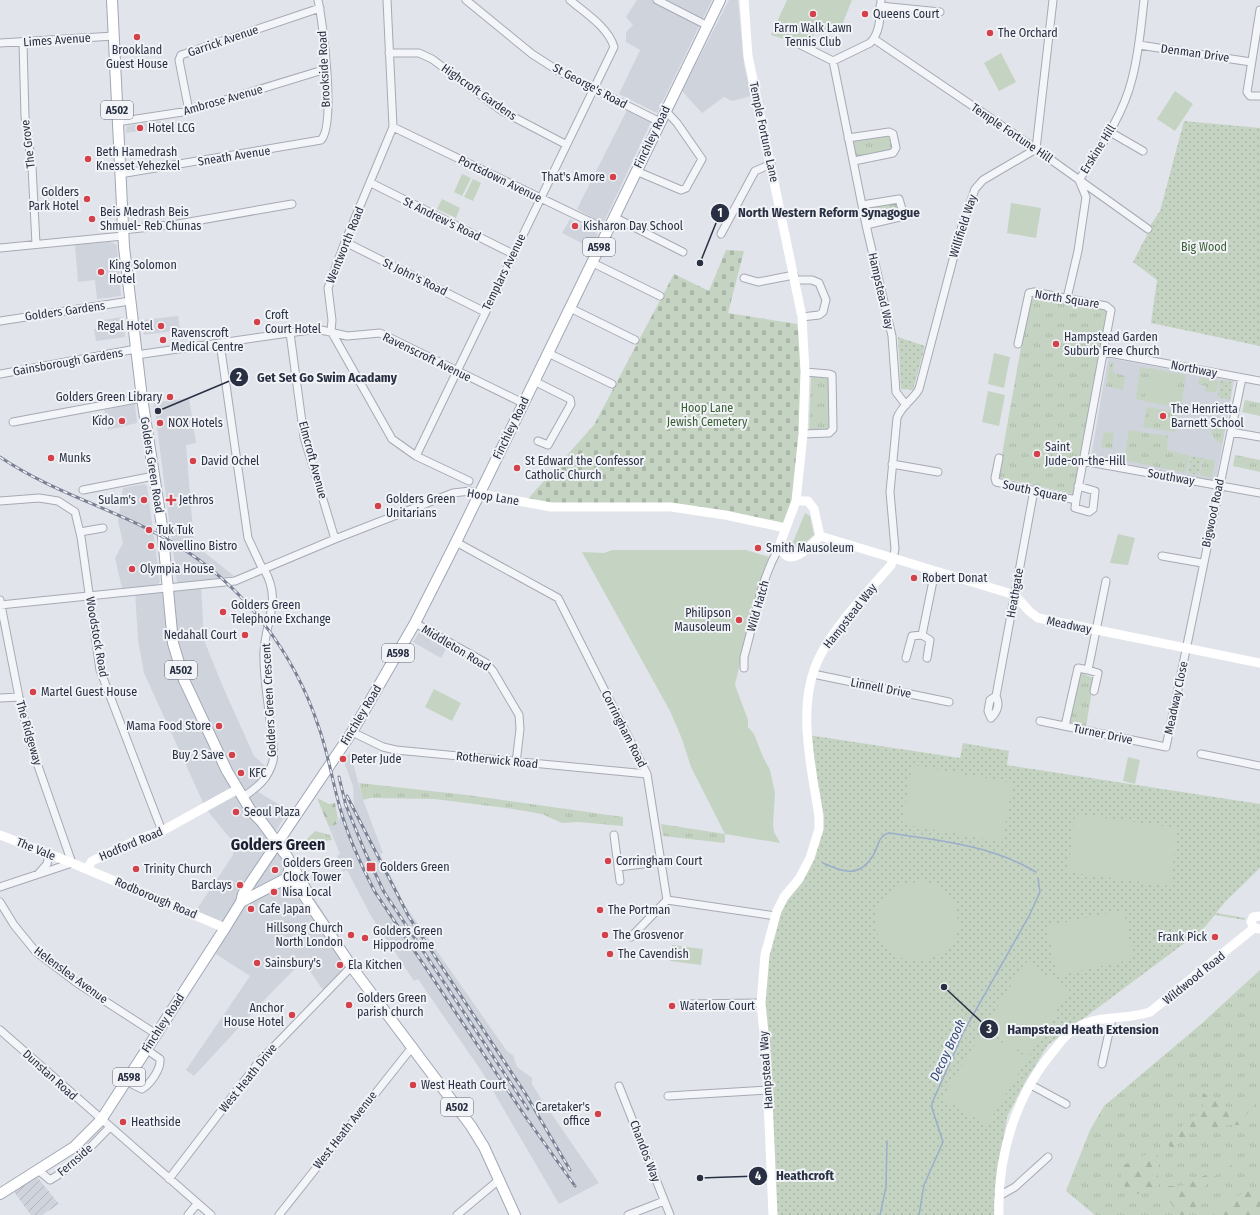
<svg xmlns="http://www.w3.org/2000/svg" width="1260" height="1215" viewBox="0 0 1260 1215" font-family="'Fira Sans Condensed',sans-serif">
<defs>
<pattern id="industrial-furrows" width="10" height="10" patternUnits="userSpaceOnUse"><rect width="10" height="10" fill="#cfd3dc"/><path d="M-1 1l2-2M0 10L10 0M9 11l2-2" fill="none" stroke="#b2b5be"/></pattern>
<pattern id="grass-tufts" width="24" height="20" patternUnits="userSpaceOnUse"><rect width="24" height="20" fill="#c5d4c2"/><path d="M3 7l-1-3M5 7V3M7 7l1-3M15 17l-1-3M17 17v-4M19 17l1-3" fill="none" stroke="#a9b6a8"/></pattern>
<pattern id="forest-firs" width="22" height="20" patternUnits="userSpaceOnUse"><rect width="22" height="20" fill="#c5d4c2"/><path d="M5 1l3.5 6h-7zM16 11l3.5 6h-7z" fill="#a9b6a8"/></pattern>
<pattern id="cemetery-stones" width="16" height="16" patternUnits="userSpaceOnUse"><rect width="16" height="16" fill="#c5d4c2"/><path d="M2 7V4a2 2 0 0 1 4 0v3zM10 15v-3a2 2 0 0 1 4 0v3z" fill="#a9b6a8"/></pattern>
<pattern id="park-dots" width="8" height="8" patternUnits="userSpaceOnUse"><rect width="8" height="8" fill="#c5d4c2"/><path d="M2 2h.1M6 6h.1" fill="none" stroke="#a9b6a8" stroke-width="1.8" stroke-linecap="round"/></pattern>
</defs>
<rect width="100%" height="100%" fill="#e1e4ea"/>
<path fill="#cfd3dc" d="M637,0H712L657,113L619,94L640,50L626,42V32L633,25L626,17Z
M729,0H738L744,65L751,96L732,101L724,97L702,113L682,91Z
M627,110L651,122L603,224L577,209Z
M161,121L162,128L126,133L127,126Z
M570,219L598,234L591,248L562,233Z
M110,242L117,245L121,296L97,299L95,280L78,282L75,245Z
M178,316L180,330L144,335L142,320Z
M123,317L125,337L96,341L94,329H97V321Z
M1108,358L1234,381L1216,481L1091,457Z
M189,398L196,443L186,445L194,544L234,576L179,583L177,582L154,403Z
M135,404L137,423L108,430L104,410Z
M144,484L147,486L160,582L157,585L122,588L115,558L123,543L118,521L123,488Z
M201,585L204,640L223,687L254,756L270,770L255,790L288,810L275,833L298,873L356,963L325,993L303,961L270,994L194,1076L186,1070L250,976L210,950L224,928L193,915L233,855L234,843L206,809L144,673L138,640L135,591Z
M420,630L448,646L441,658L413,642Z
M350,752L363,800L383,853L380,854L400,895L399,897L507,1051L513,1055L517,1067L532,1078V1084L540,1097L599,1183L559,1204L482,1072L418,979L414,981L371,916L347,870L343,872L337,856L340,854L329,827L337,824L336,820L340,818V809L354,804L353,786L344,762Z"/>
<path fill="url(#industrial-furrows)" d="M37,1177L59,1204L42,1215H31L14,1192Z"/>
<path fill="url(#grass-tufts)" d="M893,134V153L854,161L848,138Z
M899,199L904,216L866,225L862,205Z
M1030,296L1104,309L1107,312L1102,353L1073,494L998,477Z
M1110,362L1114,363L1112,372L1125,376L1123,390L1106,386Z
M1140,367L1186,375L1181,408L1136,399Z
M811,375L831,377L830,431H809Z
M1200,377L1219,381L1216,393L1205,391L1206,386L1198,384Z
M1245,400L1260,403V416L1242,412Z
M1147,407L1178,412L1175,432L1143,427Z
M1227,417L1222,444C1209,438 1208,428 1219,418Z
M1129,430L1168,436L1167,450L1190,456L1186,473L1124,460Z
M1104,432L1114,433L1112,449L1101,447Z
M1235,455L1260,460V472L1233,466Z
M1203,458L1215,461L1212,478L1200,475Z
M1081,673L1094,678L1086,727L1068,724Z
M359,783L467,795L623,817V826L578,822L562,823L542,814L513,809L434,799L371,798L363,800Z
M661,824L725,834V843L663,836Z
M315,831L330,835L332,840L302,844Z
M1260,970V1215H1095L1066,1191L1090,1130L1104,1106L1200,1025Z"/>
<path fill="url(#forest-firs)" d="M317,798L329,804L335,803L338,819L336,820L337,824L329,827Z
M1260,1087V1099L1245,1116L1248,1120L1245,1125H1228L1215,1129L1194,1131L1171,1149L1167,1142L1189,1119L1205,1110L1201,1101L1203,1093L1232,1110C1244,1107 1252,1096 1260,1087Z
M1158,1147V1187L1138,1194L1121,1184V1166L1138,1159Z
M1233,1159L1236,1162L1214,1176L1196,1197L1199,1208C1194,1215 1185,1215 1176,1215L1172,1204L1164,1198V1186H1181L1215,1171Z
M1260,1187V1215H1214C1226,1199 1242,1193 1260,1187Z"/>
<path fill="url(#cemetery-stones)" d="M726,250L744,251L728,313L797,324L805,372L796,501L786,528L725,515L525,502L594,425L674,274L709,291Z"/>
<path fill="url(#park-dots)" d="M1184,121L1260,128V346L1151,323L1157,280L1133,262L1147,235L1148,229L1160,211Z
M898,337L925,346L913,390L901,389Z
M1220,380L1232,382L1230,400L1218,397Z
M1191,456L1202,458L1198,475L1188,473Z
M808,735L960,758L963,743L1009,751L1007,765L1260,804V868L1225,902L1216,913L1245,918V920L1215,915L1202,930L1048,1045L1025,1082L1007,1117L994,1200V1215H774L761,1003L776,916L799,879L819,816Z"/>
<path fill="#c5d4c2" d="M787,0H852L842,25L814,34L809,47L771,35Z
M1001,53L1016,82L999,91L984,63Z
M1175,91L1193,104L1175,131L1157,119Z
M462,174L471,178L462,196L454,192Z
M473,179L481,183L473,201L464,197Z
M442,199L460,208L456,218L437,209Z
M1011,203L1041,208L1036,238L1007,233Z
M994,353L1010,357L1004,388L988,384Z
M1150,368L1180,375L1174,407L1144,401Z
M988,391L1005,395L999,426L982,422Z
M805,513L810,516L814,535L801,546L793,548L791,547Z
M1118,534L1135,538L1128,565L1110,563Z
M612,550H746L769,557L743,649L735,685L748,720V727L754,734L763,757L770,770L775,793L773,824L774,832L780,843L725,834L691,767L682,739L670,711L582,552L604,553Z
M434,689L461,703L452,721L425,707Z
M1128,757L1140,760L1135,784L1123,781Z
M912,765L1013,783L1002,842L902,824Z
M1075,814L1178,828L1170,886L1068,872Z
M921,881L938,885L954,901L959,926L953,942L939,954L919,962L897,957L879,940L875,916L882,899L900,886Z
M1124,910L1133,959L1057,976L1047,926Z
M672,945L703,949L701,965L670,961Z
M1025,962L1070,989L1029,1056L984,1029Z
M983,1031L1028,1058L987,1125L942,1098Z"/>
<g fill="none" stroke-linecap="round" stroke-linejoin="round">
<path stroke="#9baecb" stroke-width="1.5" d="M823,863C844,873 860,878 874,854C878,846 879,835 889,833C939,840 993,846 1036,872
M880,1215L886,1187L887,1141
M919,1215L924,1185L943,1142L932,1108V1103L964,1031L1029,916L1040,892L1038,878"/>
<defs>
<path id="street" d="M387,0L393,127L345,242L328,288L332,320L331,331L392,439L416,456L469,481
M466,0L532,54L560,72L660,122
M657,0L708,26
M881,0C880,15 881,32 870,43L833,61L866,225L892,336L896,392L906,405
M880,6L940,12
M1260,10L1247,92L1250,96H1260
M874,39L1036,149L1148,229
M0,43L114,36
M23,43L25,116L32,167L36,244
M801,45L833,61
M1139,45L1251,62
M389,53H419L432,59L502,111L565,144
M189,111L179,60L181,55L320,8
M117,122L189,111L326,69
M393,127L607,230
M1110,132L1143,151
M848,138L889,132L893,134L896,148L893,153L854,161
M636,171L681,190L686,188L702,159L677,123L665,110
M120,174L321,140C336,125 323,23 318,0
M371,183L513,254
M862,205L899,199L904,216L866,225
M614,217L683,252
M123,230L178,224L292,204
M721,234L755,171L771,164
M345,242L485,312
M0,248L123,236
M591,262L660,296
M744,278L758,282L794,275
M796,280H812L819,283L826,300L823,312L819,315L802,317
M1067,298L1078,251L1086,197L1079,180C1100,148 1123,116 1132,79C1139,53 1141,26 1144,0
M570,308L635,340
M0,321L130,301
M290,333L304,437L335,539
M220,343L248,538L263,570
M1104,352L1260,381
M548,353L612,384
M136,355L317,329L347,336L380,333L523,403
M0,374L136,349
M534,381L570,399L571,404L548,445L538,441
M13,422L142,398
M1231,432L1260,437
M803,434L829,433L833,429L832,375L829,374L805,372
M416,456L614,47C608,27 585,13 570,0
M999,458L995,478L996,482L1076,500L1111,310L1106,306L1034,292L1029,293L1018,344
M1083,461L1260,493
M892,464L938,472
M83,490L154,476
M1076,500L1075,508L1089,512L1093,509L1095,491L1078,486
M0,501L39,498L58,501L75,512L81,537L100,670L162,831
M80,532L103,528
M456,542L558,598L647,774L667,900L776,916
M1162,556L1202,563
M893,559L895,549L890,492L897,418C901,406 913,400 919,389L961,229L975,189L983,180L1036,149L1053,0
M0,600L19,697L30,743L72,863L0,887
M0,605L235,581L335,539L453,493L470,491L480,494
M415,623L486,663L493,671L519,715L520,729L516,763
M922,635L935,571
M906,658L912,636L922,635L930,640L927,658
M744,668V657C753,626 762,573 780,547
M1088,670L1098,673L1094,691
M813,674L949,702
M996,696L990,700L988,711L991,718C998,711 1000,704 996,696L1034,490
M0,698L19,697
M1040,721L1166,747L1242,378
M1065,726L1078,668L1088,670L1106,581
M352,732L383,747L396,750L647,774
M1201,754L1260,766
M243,797C258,787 268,779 273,761C275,752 272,740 271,730C269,705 263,677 264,651C266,618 282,601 264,569
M614,835L620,881
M618,867L659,862
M39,873L47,864L49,854
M0,902L14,925L36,952L77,983L156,1034
M631,937L667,900
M683,1004L761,1003
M0,1030L211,1215
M1102,1064L1112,1019
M126,1081L142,1089C150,1084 161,1070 160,1059L146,1049
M1031,1085L1066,1104
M619,1086L670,1215
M668,1096L768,1090
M38,1170L50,1180C73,1167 91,1146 110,1127
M169,1179L258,1063L352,966
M999,1196L1015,1187L1048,1157
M188,1215L197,1204
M279,1215L413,1046
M457,1215L500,1179
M628,1215L664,1201"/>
<path id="primary" d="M112,0L124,247L142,398L162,526L173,643L184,680L227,771L251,811L262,822L288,858L290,867L287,878L241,902
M290,862L308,893
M281,882L291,884L301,891L354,970L471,1126L484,1147L515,1215
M0,1194L74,1147L101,1120L225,928L241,902L243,894L352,732L415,623L456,542L720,0"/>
</defs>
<use href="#street" stroke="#a6aab5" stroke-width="9"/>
<use href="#primary" stroke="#a0a7b6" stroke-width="12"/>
<use href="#street" stroke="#f4f5f8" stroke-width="7"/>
<path stroke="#fff" stroke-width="9" d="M744,0L748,56L802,317L805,372L803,434L796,501
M480,494L551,507H671L725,515L786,528
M796,501H808L814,509L820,536C811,546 786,573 780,544Z
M820,536L1015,595L1029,611L1038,618L1260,663
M0,835L72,863L225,928
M87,869L92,861L139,839L162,831L238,789
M1260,916L1253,917L1251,922L1254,928L1260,929
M773,1215L766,1053L761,1003L765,955L777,911L784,897L799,879L810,858L819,829V816C811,765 795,702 821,654C838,622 868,592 891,565L893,559
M999,1215C997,1156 1016,1094 1055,1049C1061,1041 1070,1030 1079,1026C1101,1015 1127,1020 1150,1012L1254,928"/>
<use href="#primary" stroke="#fff" stroke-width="10"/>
<defs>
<path id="rail" d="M0,457C56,495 123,511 180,547C245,588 294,653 318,725C328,752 332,780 340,808C348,837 361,865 375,892L525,1116L575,1186
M339,777L346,806
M347,796L409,917L525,1093L570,1170
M345,803L365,852L384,892L528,1109"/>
</defs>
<use href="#rail" stroke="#7a8194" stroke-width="3"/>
<use href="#rail" stroke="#f1f3f7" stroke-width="1.5" stroke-dasharray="4.5" stroke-linecap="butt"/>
</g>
<g fill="#d3424b" stroke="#f1f3f7" stroke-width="1.5">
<circle cx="813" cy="14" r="4"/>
<circle cx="865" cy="14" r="4"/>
<circle cx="990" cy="33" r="4"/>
<circle cx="137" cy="37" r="4"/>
<circle cx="140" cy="128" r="4"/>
<circle cx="88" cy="159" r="4"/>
<circle cx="613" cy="177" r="4"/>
<circle cx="87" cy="199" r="4"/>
<circle cx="92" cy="219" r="4"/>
<circle cx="575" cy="226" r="4"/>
<circle cx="101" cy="272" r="4"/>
<circle cx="257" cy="322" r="4"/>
<circle cx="161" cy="326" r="4"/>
<circle cx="163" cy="340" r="4"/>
<circle cx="1056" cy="344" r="4"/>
<circle cx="170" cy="397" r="4"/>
<circle cx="1163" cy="416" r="4"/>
<circle cx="122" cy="421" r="4"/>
<circle cx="160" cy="423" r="4"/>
<circle cx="1037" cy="454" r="4"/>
<circle cx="51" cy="458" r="4"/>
<circle cx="193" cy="461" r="4"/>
<circle cx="517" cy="468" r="4"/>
<circle cx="144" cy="500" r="4"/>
<path d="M169 494h4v4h4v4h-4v4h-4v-4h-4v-4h4z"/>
<circle cx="378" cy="506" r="4"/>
<circle cx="149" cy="530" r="4"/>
<circle cx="151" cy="546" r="4"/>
<circle cx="758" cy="548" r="4"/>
<circle cx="132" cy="569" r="4"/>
<circle cx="914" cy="578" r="4"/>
<circle cx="223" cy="612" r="4"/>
<circle cx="739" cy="620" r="4"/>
<circle cx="245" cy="635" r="4"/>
<circle cx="33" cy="692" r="4"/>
<circle cx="219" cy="726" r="4"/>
<circle cx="232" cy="755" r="4"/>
<circle cx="343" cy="759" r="4"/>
<circle cx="241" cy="773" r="4"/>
<circle cx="236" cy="812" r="4"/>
<circle cx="608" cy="861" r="4"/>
<rect x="366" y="862" width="10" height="10" rx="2"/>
<circle cx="136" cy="869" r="4"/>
<circle cx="275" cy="870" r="4"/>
<circle cx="240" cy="885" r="4"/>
<circle cx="274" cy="892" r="4"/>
<circle cx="251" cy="909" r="4"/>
<circle cx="600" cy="910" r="4"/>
<circle cx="351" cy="935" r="4"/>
<circle cx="605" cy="935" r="4"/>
<circle cx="1215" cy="937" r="4"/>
<circle cx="365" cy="938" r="4"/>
<circle cx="610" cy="954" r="4"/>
<circle cx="257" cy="963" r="4"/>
<circle cx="340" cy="965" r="4"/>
<circle cx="349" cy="1005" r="4"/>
<circle cx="672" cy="1006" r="4"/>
<circle cx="292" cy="1015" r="4"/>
<circle cx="413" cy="1085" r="4"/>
<circle cx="598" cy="1114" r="4"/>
<circle cx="123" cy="1122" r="4"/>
</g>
<g text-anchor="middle" stroke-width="4" stroke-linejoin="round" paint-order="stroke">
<g fill="#f1f3f7" stroke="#656a79" stroke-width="1">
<rect x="101" y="101" width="32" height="18" rx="3"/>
<rect x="583" y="238" width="32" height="18" rx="3"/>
<rect x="382" y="644" width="32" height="18" rx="3"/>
<rect x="165" y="661" width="32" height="18" rx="3"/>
<rect x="113" y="1068" width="32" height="18" rx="3"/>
<rect x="441" y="1098" width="32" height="18" rx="3"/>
</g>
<g font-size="11" font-weight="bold" fill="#293043">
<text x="117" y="114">A502</text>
<text x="599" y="251">A598</text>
<text x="398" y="657">A598</text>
<text x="181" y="674">A502</text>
<text x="129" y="1081">A598</text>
<text x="457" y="1111">A502</text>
</g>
<g font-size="12" fill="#293043" stroke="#f1f3f7" text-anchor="start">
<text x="873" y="18">Queens Court</text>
<text x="813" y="32" text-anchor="middle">Farm Walk Lawn<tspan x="813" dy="14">Tennis Club</tspan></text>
<text x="998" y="37">The Orchard</text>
<text x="137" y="54" text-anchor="middle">Brookland<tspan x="137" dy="14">Guest House</tspan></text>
<text x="148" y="132">Hotel LCG</text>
<text x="96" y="156">Beth Hamedrash<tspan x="96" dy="14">Knesset Yehezkel</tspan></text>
<text x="605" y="181" text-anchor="end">That's Amore</text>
<text x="79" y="196" text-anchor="end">Golders<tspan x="79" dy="14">Park Hotel</tspan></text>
<text x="100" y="216">Beis Medrash Beis<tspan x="100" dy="14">Shmuel- Reb Chunas</tspan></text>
<text x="583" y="230">Kisharon Day School</text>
<text x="109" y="269">King Solomon<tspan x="109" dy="14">Hotel</tspan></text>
<text x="265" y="319">Croft<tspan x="265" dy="14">Court Hotel</tspan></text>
<text x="153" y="330" text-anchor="end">Regal Hotel</text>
<text x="171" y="337">Ravenscroft<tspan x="171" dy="14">Medical Centre</tspan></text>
<text x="1064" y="341">Hampstead Garden<tspan x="1064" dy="14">Suburb Free Church</tspan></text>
<text x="162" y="401" text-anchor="end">Golders Green Library</text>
<text x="1171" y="413">The Henrietta<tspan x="1171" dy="14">Barnett School</tspan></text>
<text x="114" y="425" text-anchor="end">Kïdo</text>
<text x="168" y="427">NOX Hotels</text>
<text x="1045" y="451">Saint<tspan x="1045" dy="14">Jude-on-the-Hill</tspan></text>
<text x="59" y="462">Munks</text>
<text x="201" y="465">David Ochel</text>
<text x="525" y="465">St Edward the Confessor<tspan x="525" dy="14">Catholic Church</tspan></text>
<text x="386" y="503">Golders Green<tspan x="386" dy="14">Unitarians</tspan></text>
<text x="136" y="504" text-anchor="end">Sulam's</text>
<text x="179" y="504">Jethros</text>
<text x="157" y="534">Tuk Tuk</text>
<text x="159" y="550">Novellino Bistro</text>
<text x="766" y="552">Smith Mausoleum</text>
<text x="140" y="573">Olympia House</text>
<text x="922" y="582">Robert Donat</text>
<text x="231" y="609">Golders Green<tspan x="231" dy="14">Telephone Exchange</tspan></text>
<text x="731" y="617" text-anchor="end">Philipson<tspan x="731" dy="14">Mausoleum</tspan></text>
<text x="237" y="639" text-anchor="end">Nedahall Court</text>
<text x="41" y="696">Martel Guest House</text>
<text x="211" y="730" text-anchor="end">Mama Food Store</text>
<text x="224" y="759" text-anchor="end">Buy 2 Save</text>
<text x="351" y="763">Peter Jude</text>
<text x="249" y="777">KFC</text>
<text x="244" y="816">Seoul Plaza</text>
<text x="616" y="865">Corringham Court</text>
<text x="283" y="867">Golders Green<tspan x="283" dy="14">Clock Tower</tspan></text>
<text x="380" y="871">Golders Green</text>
<text x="144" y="873">Trinity Church</text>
<text x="232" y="889" text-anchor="end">Barclays</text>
<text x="282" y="896">Nisa Local</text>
<text x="259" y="913">Cafe Japan</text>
<text x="608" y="914">The Portman</text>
<text x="343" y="932" text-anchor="end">Hillsong Church<tspan x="343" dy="14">North London</tspan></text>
<text x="373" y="935">Golders Green<tspan x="373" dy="14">Hippodrome</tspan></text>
<text x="613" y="939">The Grosvenor</text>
<text x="1207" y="941" text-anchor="end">Frank Pick</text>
<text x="618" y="958">The Cavendish</text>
<text x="265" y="967">Sainsbury's</text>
<text x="348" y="969">Ela Kitchen</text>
<text x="357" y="1002">Golders Green<tspan x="357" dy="14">parish church</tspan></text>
<text x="680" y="1010">Waterlow Court</text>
<text x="284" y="1012" text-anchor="end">Anchor<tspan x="284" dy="14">House Hotel</tspan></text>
<text x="421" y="1089">West Heath Court</text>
<text x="590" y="1111" text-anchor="end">Caretaker's<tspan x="590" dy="14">office</tspan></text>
<text x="131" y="1126">Heathside</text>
</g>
<g font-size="12" fill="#293043" stroke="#f1f3f7">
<text transform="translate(57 40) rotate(-4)" y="4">Limes Avenue</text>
<text transform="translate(223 41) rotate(-19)" y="4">Garrick Avenue</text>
<text transform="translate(1195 53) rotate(8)" y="4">Denman Drive</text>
<text transform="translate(324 69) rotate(-93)" y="4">Brookside Road</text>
<text transform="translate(590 86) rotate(28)" y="4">St George's Road</text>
<text transform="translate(479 92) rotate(35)" y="4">Highcroft Gardens</text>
<text transform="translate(223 100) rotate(-16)" y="4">Ambrose Avenue</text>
<text transform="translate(764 132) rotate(78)" y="4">Temple Fortune Lane</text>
<text transform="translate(1012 133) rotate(34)" y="4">Temple Fortune Hill</text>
<text transform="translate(652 137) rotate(-64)" y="4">Finchley Road</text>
<text transform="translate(28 144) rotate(-97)" y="4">The Grove</text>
<text transform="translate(1098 149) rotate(-58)" y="4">Erskine Hill</text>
<text transform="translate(234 156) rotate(-9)" y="4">Sneath Avenue</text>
<text transform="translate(500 179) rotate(26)" y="4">Portsdown Avenue</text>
<text transform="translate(442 219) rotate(26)" y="4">St Andrew's Road</text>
<text transform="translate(963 226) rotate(-72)" y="4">Willifield Way</text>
<text transform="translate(345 245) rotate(-68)" y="4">Wentworth Road</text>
<text transform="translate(504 272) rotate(-64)" y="4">Templars Avenue</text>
<text transform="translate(415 277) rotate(26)" y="4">St John's Road</text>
<text transform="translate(881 291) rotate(77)" y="4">Hampstead Way</text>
<text transform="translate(1067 299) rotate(9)" y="4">North Square</text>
<text transform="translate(65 311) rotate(-8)" y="4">Golders Gardens</text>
<text transform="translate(427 357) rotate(26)" y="4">Ravenscroft Avenue</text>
<text transform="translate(68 362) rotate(-10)" y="4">Gainsborough Gardens</text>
<text transform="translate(1194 369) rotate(11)" y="4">Northway</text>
<text transform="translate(511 428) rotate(-64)" y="4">Finchley Road</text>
<text transform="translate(313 460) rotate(75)" y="4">Elmcroft Avenue</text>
<text transform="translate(152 465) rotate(81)" y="4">Golders Green Road</text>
<text transform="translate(1171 477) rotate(10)" y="4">Southway</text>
<text transform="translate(1035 491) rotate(12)" y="4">South Square</text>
<text transform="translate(493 497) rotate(9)" y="4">Hoop Lane</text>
<text transform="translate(1213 513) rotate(-78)" y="4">Bigwood Road</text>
<text transform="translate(1015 593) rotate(-80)" y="4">Heathgate</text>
<text transform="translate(758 606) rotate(-74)" y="4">Wild Hatch</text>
<text transform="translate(850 616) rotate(-52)" y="4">Hampstead Way</text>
<text transform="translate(1069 625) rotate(12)" y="4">Meadway</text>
<text transform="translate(97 637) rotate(80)" y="4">Woodstock Road</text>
<text transform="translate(456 648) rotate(31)" y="4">Middleton Road</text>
<text transform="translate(881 688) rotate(11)" y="4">Linnell Drive</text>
<text transform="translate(1176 698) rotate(-78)" y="4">Meadway Close</text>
<text transform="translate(269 700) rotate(-93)" y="4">Golders Green Crescent</text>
<text transform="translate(361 715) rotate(-59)" y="4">Finchley Road</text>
<text transform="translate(624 729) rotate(63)" y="4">Corringham Road</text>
<text transform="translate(29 733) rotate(74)" y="4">The Ridgeway</text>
<text transform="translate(1103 734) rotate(12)" y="4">Turner Drive</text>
<text transform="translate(497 760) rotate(6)" y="4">Rotherwick Road</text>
<text transform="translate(131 844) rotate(-23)" y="4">Hodford Road</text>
<text transform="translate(36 849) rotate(22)" y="4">The Vale</text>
<text transform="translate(156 898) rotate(23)" y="4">Rodborough Road</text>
<text transform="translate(71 975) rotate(36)" y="4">Helenslea Avenue</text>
<text transform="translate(1194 978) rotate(-39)" y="4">Wildwood Road</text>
<text transform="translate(163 1023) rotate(-57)" y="4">Finchley Road</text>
<text transform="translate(766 1070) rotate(-94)" y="4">Hampstead Way</text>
<text transform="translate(50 1075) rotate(42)" y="4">Dunstan Road</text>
<text transform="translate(248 1078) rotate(-51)" y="4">West Heath Drive</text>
<text transform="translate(345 1130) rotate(-52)" y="4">West Heath Avenue</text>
<text transform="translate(645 1151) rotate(69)" y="4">Chandos Way</text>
<text transform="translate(75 1160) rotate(-41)" y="4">Fernside</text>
</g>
<g font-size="12" fill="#3a5f35" stroke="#f1f3f7">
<text x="1204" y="251">Big Wood</text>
<text x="707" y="412">Hoop Lane<tspan x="707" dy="14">Jewish Cemetery</tspan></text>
</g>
<g font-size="13" font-style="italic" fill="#314b78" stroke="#f1f3f7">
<text transform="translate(947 1050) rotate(-65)" y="5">Decoy Brook</text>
</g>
<g font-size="16" font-weight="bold" fill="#1b2133" stroke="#f1f3f7">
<text x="278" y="850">Golders Green</text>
</g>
</g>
<path fill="none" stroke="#293043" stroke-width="1.5" d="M700 263L720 213M158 411L239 377M944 987L989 1029M700 1178L758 1176"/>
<g fill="#293043" stroke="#f1f3f7" stroke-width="1.5">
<circle cx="700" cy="263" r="4"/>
<circle cx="158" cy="411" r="4"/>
<circle cx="944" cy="987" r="4"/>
<circle cx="700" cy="1178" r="4"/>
<circle cx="720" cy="213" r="10"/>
<circle cx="239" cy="377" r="10"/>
<circle cx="989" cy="1029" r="10"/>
<circle cx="758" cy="1176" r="10"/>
</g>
<g font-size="12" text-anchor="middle" font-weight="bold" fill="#fff">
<text x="720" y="217">1</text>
<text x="239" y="381">2</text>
<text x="989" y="1033">3</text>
<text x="758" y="1180">4</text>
</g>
<g font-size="13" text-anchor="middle" font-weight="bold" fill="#293043" stroke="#f1f3f7" stroke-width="4" stroke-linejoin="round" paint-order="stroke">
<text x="829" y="217">North Western Reform Synagogue</text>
<text x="327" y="382">Get Set Go Swim Acadamy</text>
<text x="1083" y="1034">Hampstead Heath Extension</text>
<text x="805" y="1180">Heathcroft</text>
</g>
</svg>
